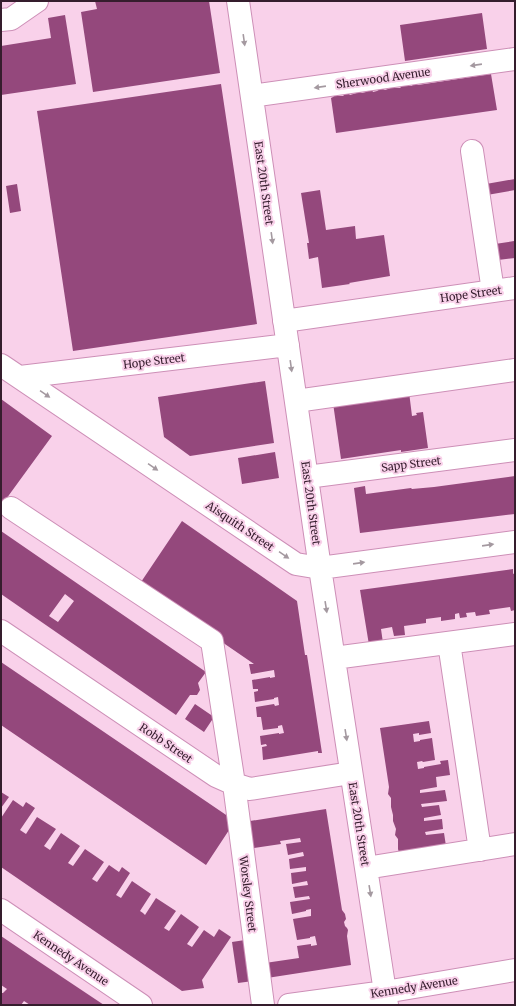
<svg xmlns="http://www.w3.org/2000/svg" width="516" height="1006" viewBox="0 0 516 1006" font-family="Merriweather,serif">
<rect width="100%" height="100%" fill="#f9d1ea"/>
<path fill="#94487c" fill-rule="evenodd" d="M95,1H209L220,73L93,92L81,12L97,9Z
M482,13L487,49L405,61L400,25Z
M65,15L76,84L1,95V46L51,38L48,18Z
M491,74L497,110L336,133L331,98L333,97L334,96H343L345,94H349L350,95L360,92L362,93L366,92L368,91L372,90L373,92L377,91L380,89H383L385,90L388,89L393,87L395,88H400L402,86H412L413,84H416L418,85Z
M221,84L257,324L73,351L37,111Z
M515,179V190L487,195L486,184Z
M17,184L21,211L10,213L6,186Z
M320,190L326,230L355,226L356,239L384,235L390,276L349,283L350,284L322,288L318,257L309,259L307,243H309L301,193Z
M514,241L515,258L498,260L495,244Z
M265,381L274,443L190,456L164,437L158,397Z
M409,392L412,416L417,415L416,413L423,412L428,448L401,452V450L341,459L333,403Z
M1,399L52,436L1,506Z
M275,452L279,478L242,484L238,458Z
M515,476V514L360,533L354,488L365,486L366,494L411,488L412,489L434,487Z
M182,521L297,601L305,655H307L322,753H318V751L263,760L262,747L267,746L266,744L261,745L260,736L279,733V734L284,733L282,725L278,726V728L263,730L261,717H257L256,707L274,704L275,706L279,705L278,697L274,698V699L255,702L254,692L258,691V689H253L252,680L270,677V678L275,677L274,670L251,674L249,664H254L139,585Z
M1,531L206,672L198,683L200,690L197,695H190L176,715L1,594ZM65,594L74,601L58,622L49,616Z
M513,569V574L515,573V578L514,579L515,585V610L511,611L510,607L489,610L490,614L476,616L475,612L466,613L467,617L460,618L459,613L455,614V619L441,621V617L426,619V623L404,626L405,635L394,636L392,627L381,629L383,643L369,645L360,590Z
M1,662L235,821L206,865L1,725Z
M195,704L214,717L204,732L185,719Z
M429,721L431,733L419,735V733L413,734L414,742L420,741V740L432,738L435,760L423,762L422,761L417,762L418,769L424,768V767L441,764L440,761L448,760L450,775L436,777L437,787L420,790V793L445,790L447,801L421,804L422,807L439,805L441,815L424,818V821L442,819L443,829L425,832L426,835L444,833L446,846L399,853L398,849V839L395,835L396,829L393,821V815L391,807V798L388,794L389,787L380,728Z
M1,792L9,797L1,808Z
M13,800L23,807L26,802L35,808L20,830L26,834L37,817L56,829L44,846L50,850L61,833L80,846L68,863L73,866L85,849L104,862L92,879L97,882L109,865L119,872L122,867L130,873L116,895L121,898L132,881L151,894L140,911L143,913L145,915L156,898L176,911L164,928L169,931L181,914L199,927L187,944L192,947L204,930L214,937L219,929L231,937L202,980L204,988L182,991L1,867V818Z
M326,809L342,910L345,914L346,919L344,922L345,926L347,928L348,930L347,936L351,965L267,978L265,963L299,958L297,946L311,944V946L317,945L315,936L310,937V938L297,940L293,919L311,916V909L306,910V911L292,914L290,902L310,899L309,896L295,898L293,887L308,885L307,881L292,884L291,873L306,871V867L290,869L289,859L304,856L303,852L288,855L286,844L301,842L300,838L280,841L281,844L248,849L244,822Z
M1,936L38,961L104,1005H30L24,1001L21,1005H1V995L2,993H3L7,989L1,985Z
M245,940L253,981L238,983L232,942Z"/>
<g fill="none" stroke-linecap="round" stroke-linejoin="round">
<defs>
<path id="minor" d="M238,1L320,568L387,1005
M1,20L11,19L37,1
M252,96L515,59
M472,151L493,291
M284,321L515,288
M1,365L296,564L320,568L515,542
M20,377L288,345
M296,401L515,370
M307,477L515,450
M11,508L212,641L234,784L263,1005
M1,631L216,776L234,784L250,789L351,773
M449,643L480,850
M334,658L515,634
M366,868L515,844
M1,910L141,1005
M289,1005L385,992L515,970"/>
</defs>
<use href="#minor" stroke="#cd8fb7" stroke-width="24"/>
<use href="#minor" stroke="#fff" stroke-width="22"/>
</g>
<defs><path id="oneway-solid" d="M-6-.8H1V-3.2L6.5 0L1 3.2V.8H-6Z"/></defs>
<g fill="#a499a0">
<use href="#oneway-solid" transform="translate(244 40) rotate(82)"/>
<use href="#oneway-solid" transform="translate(476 65) rotate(172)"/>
<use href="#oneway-solid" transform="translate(320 87) rotate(172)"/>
<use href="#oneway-solid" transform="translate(272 238) rotate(82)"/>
<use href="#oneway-solid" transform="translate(291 366) rotate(82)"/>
<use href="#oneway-solid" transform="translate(45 394) rotate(34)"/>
<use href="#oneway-solid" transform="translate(153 467) rotate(34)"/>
<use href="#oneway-solid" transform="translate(488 545) rotate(-8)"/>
<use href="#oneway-solid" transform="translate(284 555) rotate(34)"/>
<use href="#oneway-solid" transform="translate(359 563) rotate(-8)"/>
<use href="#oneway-solid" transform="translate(326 607) rotate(81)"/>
<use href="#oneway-solid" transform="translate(346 735) rotate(81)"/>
<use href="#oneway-solid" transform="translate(370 891) rotate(81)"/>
</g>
<g text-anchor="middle" stroke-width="4" stroke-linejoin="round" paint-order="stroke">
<g font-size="11" fill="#351d2d" stroke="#f9d1ea">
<text transform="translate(383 78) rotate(-8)" y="4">Sherwood Avenue</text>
<text transform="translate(264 183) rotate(82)" y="4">East 20th Street</text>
<text transform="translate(471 294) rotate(-8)" y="4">Hope Street</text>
<text transform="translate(154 361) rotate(-7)" y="4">Hope Street</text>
<text transform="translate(411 464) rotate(-7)" y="4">Sapp Street</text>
<text transform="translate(311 503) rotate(82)" y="4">East 20th Street</text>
<text transform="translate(240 526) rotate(34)" y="4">Aisquith Street</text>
<text transform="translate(166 743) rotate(34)" y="4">Robb Street</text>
<text transform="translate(359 824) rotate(81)" y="4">East 20th Street</text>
<text transform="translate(248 894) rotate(83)" y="4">Worsley Street</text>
<text transform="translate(71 958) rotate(34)" y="4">Kennedy Avenue</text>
<text transform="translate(414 987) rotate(-9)" y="4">Kennedy Avenue</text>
</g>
</g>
<rect width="516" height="1006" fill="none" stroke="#351d2d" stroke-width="4"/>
</svg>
